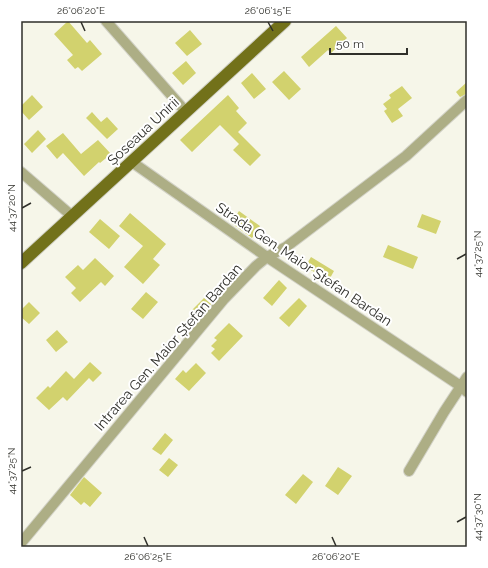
<svg xmlns="http://www.w3.org/2000/svg" width="488" height="568" viewBox="0 0 488 568" font-family="Raleway,sans-serif">
<rect width="100%" height="100%" fill="#f6f6e9"/>
<path fill="#d2d26e" d="M68,21L87,43L90,40L102,54L82,71L78,67L75,69L67,60L73,55L54,34Z
M336,26L347,38L331,53L328,50L309,67L301,57Z
M190,30L202,44L187,56L175,43Z
M186,61L196,73L183,85L172,73Z
M284,71L301,89L289,100L272,82Z
M252,73L266,89L254,99L241,83Z
M467,82V94L460,97L456,92Z
M402,86L412,98L398,109L403,116L392,123L384,111L387,109L383,104L391,98L389,95Z
M32,95L43,107L29,120L21,111V106Z
M228,95L239,108L236,111L247,123L238,132L261,155L250,166L233,150L239,144L220,125L192,152L180,140Z
M92,112L101,122L107,117L118,129L107,139L86,118Z
M38,130L46,139L32,153L24,144Z
M63,133L81,154L98,140L111,154L100,163L99,162L84,176L63,153L57,159L46,146Z
M239,211L260,226L252,238L231,223Z
M130,213L166,244L153,259L160,265L143,284L124,267L143,246L119,226Z
M422,214L441,221L436,234L417,227Z
M100,219L120,236L109,249L89,232Z
M388,245L418,257L413,269L383,257Z
M311,257L334,271L329,280L305,267Z
M95,258L114,276L105,286L101,282L80,302L71,293L76,288L65,277L78,265L83,270Z
M279,280L287,288L272,306L263,298Z
M146,292L158,302L143,319L131,309Z
M204,298L211,304L200,318L192,310Z
M299,298L307,306L289,327L279,318Z
M29,302L40,313L29,324L21,317V310Z
M229,323L243,336L219,361L211,353L215,349L211,346L217,340L214,338Z
M57,330L68,342L56,352L46,340Z
M90,362L102,373L93,382L89,378L67,401L63,397L49,410L36,398L48,386L50,388L66,371L74,379Z
M196,363L206,373L189,391L175,379L183,370L186,373Z
M165,433L173,440L161,455L152,449Z
M169,458L178,465L168,477L159,470Z
M338,467L352,476L338,495L325,486Z
M303,474L313,482L296,504L285,495Z
M84,477L102,493L90,507L84,502L81,505L70,495Z"/>
<g fill="none" stroke-linecap="round" stroke-linejoin="round">
<defs>
<path id="minor" d="M106,21L186,112
M132,162L267,257L462,387L467,392
M21,172L72,216
M409,471L444,412L467,377
M21,543L224,299L256,266L267,257L286,247L406,156L467,100"/>
<path id="major" d="M21,263L285,21"/>
</defs>
<use href="#minor" stroke="#d2d2c7" stroke-width="12"/>
<use href="#major" stroke="#d2d2c7" stroke-width="14"/>
<use href="#minor" stroke="#adae85" stroke-width="10"/>
<use href="#major" stroke="#72711a" stroke-width="12"/>
</g>
<path fill="none" stroke="#2f2f2a" stroke-width="1.5" d="M81,22L85,31M268,22L273,31M22,208L31,203M457,259L466,254M22,471L31,467M457,522L466,517M144,537L148,546M332,537L336,546"/>
<g text-anchor="middle" stroke-width="4" stroke-linejoin="round" paint-order="stroke">
<g font-size="14" fill="#2f2f2a" stroke="#fff">
<text transform="translate(143 131) rotate(-43)" y="5">Șoseaua Unirii</text>
<text transform="translate(304 264) rotate(34)" y="5">Strada Gen. Maior Ștefan Bardan</text>
<text transform="translate(168 347) rotate(-49)" y="5">Intrarea Gen. Maior Ștefan Bardan</text>
</g>
</g>
<rect width="488" height="568" fill="none" stroke="#ffffff" stroke-width="44"/>
<path d="M330 48v6h77v-6" fill="none" stroke="#2f2f2a" stroke-width="2"/>
<text x="336" y="48" font-size="12" fill="#2f2f2a" stroke="#ffffff" stroke-width="3" paint-order="stroke">50 m</text>
<rect x="22" y="22" width="444" height="524" fill="none" stroke="#2f2f2a" stroke-width="1.5"/>
<g font-size="10" text-anchor="middle" fill="#2f2f2a">
<text x="81" y="14">26°06'20"E</text>
<text x="268" y="14">26°06'15"E</text>
<text transform="translate(11 208) rotate(-90)" y="4">44°37'20"N</text>
<text transform="translate(477 254) rotate(-90)" y="4">44°37'25"N</text>
<text transform="translate(11 471) rotate(-90)" y="4">44°37'25"N</text>
<text transform="translate(477 517) rotate(-90)" y="4">44°37'30"N</text>
<text x="148" y="560">26°06'25"E</text>
<text x="336" y="560">26°06'20"E</text>
</g>
</svg>
